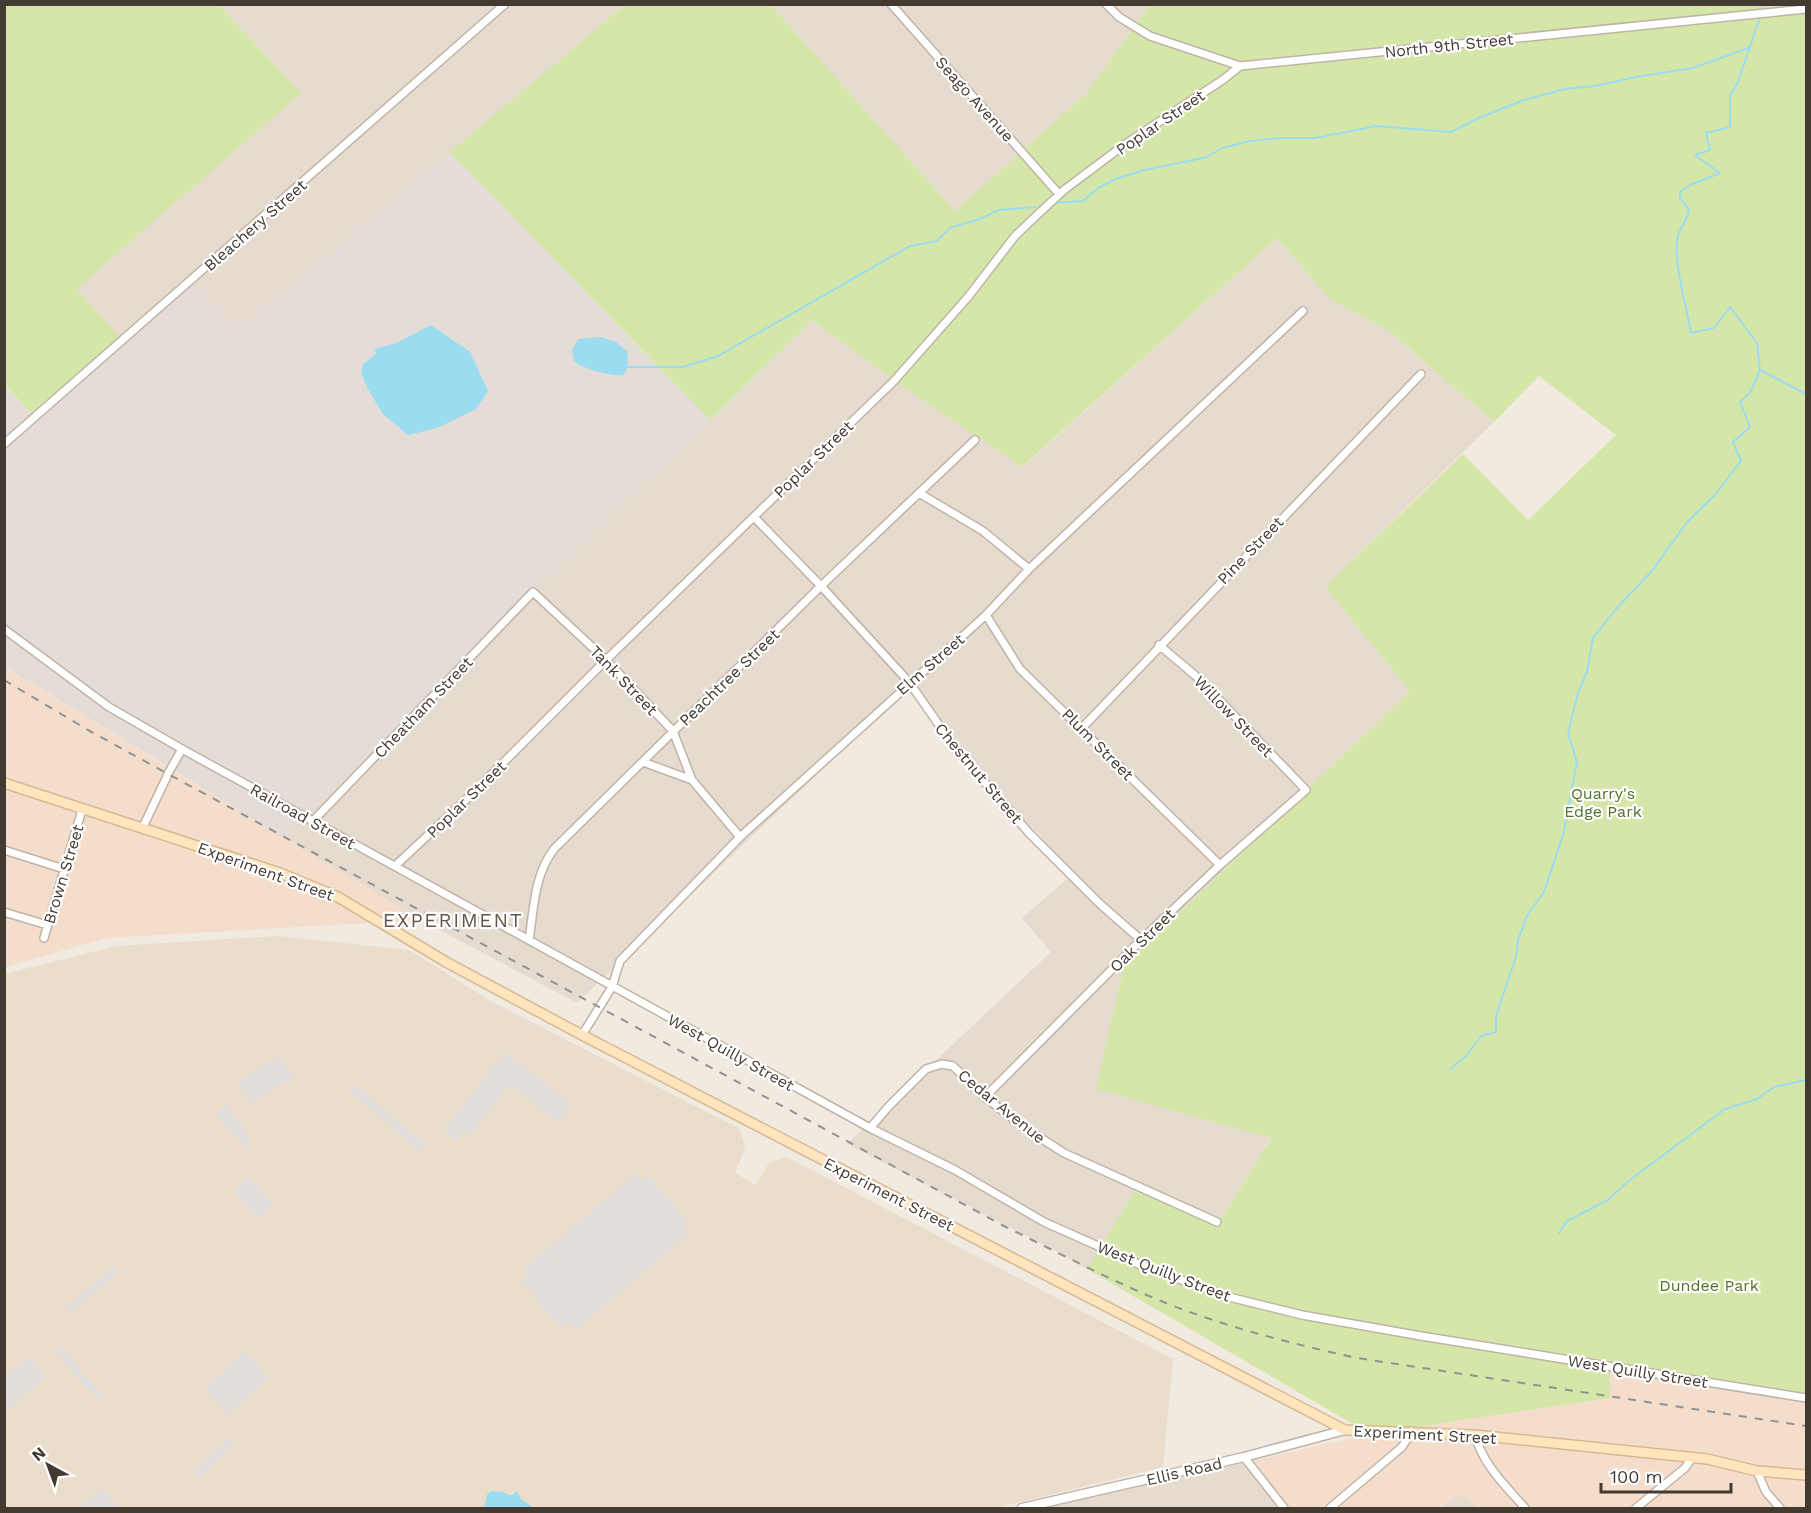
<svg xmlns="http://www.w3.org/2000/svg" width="1811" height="1513" viewBox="0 0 1811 1513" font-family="'Work Sans',sans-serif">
<rect width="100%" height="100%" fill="#f1eae1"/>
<path fill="#e5dbcf" d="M219,5H625L239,331L123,340L75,289L301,93Z
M771,5H1150L1085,95L955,211Z
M1277,238L1330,299L1389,331L1494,422L1325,587L1410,691L1124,966L1097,1089L1271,1137L1222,1218L1137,1188L1087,1269L1058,1252L847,1144L1051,952L1022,918L1073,874L1037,832L989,789L907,689L577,1003L421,920L283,837L812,320L893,380L1023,467Z
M1243,1463L1283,1508H1042Z
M1457,1494L1482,1508H1440Z"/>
<path fill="#f5ddcb" d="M4,667L169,768L421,920L107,938L5,967Z
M1610,1366L1806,1397V1508H1482L1457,1494L1440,1508H1283L1243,1463L1370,1434L1610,1398Z"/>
<path fill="#e3dcd7" d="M450,152L710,420L283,837L5,667L4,386L35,417L188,282L239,330Z"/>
<path fill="#ebddcb" d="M278,936L409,950L489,1000L740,1129L745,1148L735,1173L755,1185L770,1162L787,1157L1173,1359L1163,1467L995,1508H5V974L116,946Z"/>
<path fill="#d5e7a8" d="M5,5H219L301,93L76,289L123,340L36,418L5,386Z
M625,5H771L955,211L1085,95L1150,5H1806V1397L1610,1366V1398L1370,1434L1087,1269L1137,1188L1222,1218L1271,1138L1096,1089L1124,966L1410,691L1325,587L1463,454L1528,520L1616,435L1539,376L1494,422L1389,331L1330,299L1277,238L1022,467L893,380L812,320L710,420L450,152Z"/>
<path fill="#e1dddb" d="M504,1052L564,1097L569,1104L568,1110L559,1122L509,1085L471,1136L465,1131L457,1141L443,1131Z
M278,1056L294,1077L285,1084L283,1082L250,1104L238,1082Z
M354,1084L425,1145L420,1152L348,1090Z
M227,1104L250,1138L247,1151L215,1114Z
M635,1174L641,1180L647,1175L688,1222L682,1227L688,1234L575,1330L569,1323L562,1329L521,1282L528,1276L523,1270Z
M250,1178L273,1204L258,1218L234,1192Z
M114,1266L119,1272L70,1313L65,1307Z
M61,1347L102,1394L96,1399L55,1352Z
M245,1351L268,1377L228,1415L204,1388Z
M29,1357L45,1376L5,1412V1378Z
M228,1438L234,1445L198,1478L192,1472Z
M102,1488L119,1507L118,1508H79Z"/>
<path fill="#9bdcf1" d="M431,325L470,352L488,391L476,409L437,428L408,435L383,414L368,389L361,373L363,364L377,353L374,349L397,343Z
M601,337L616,342L628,352L627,369L623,375C613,377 580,368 574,361L572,350L579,339Z
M491,1491L504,1492L508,1495H512L517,1491L521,1499L534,1508H484L487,1495Z"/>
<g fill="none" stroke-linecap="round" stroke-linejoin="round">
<path stroke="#9bdcf1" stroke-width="2" d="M1763,6L1764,4
M1759,20L1738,82L1730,96V127L1706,133L1710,150L1695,155L1720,173L1690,185L1680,192V198L1689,210C1687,220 1681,227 1678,236C1672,258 1687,308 1691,333L1714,328L1730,307L1757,343L1760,370
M1055,203L1083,201L1098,188L1118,178L1141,171L1207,157L1222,148L1251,141L1280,138H1315L1377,126L1451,132L1481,117L1524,100L1565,89L1595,86L1636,77L1693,68L1751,47
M627,367H683L718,356L910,246L937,241L950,228L980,219L999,210L1036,207
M1760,370L1806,394
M1450,1069L1466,1056L1481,1036L1496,1032V1016L1516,957L1518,940L1528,914L1544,892L1563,835L1577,762L1568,733L1578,693L1587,672L1593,638L1616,609L1651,572L1687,522L1715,495L1741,461L1733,442L1750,427L1740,402L1751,391L1760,370
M1559,1233L1567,1221L1608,1200L1626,1183L1725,1109L1757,1099L1774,1087L1806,1080"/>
<defs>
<path id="minor" d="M891,4L1059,194
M1106,4L1119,17L1150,36L1240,66L1806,9
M4,444L505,4
M919,493L983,531L1029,569
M754,517L821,586L909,682L955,748L1029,833L1099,903L1141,940
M986,615L1020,669L1220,865
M4,629L109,707L182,749L870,1128L955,1170L1044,1222L1145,1267L1229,1297L1302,1315L1421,1336L1806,1398
M1082,728L1421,374
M643,762L692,780
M312,822L533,592L606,660L673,731L692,780L740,837
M143,827L169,772L182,749
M4,850L64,869
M395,866L472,794L606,660L894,381L968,297L1015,236L1036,216L1064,190L1124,145L1224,79L1240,66
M4,912L47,925
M44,938L82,810
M529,940C534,908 534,875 554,849L821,586L975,440
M582,1035L612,987L620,961L740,837L986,615L1029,569L1303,311
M985,1097L1141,940L1220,865L1306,790L1197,677L1159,645
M870,1128L889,1106L926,1069L942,1064L953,1066L985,1097L1022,1126L1064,1153L1217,1222
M1475,1435C1483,1465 1505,1485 1525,1508
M1244,1457L1284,1508
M1757,1471L1766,1492L1780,1508
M1330,1508L1402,1447L1412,1431
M1636,1508L1685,1468L1692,1458"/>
<path id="tertiary" d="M1022,1508L1244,1457L1345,1430"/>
<path id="secondary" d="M4,783L280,873L338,897L446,962L582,1035L1345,1430L1475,1435L1707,1459L1757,1471L1806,1475"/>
</defs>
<use href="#minor" stroke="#c0b3a7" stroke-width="10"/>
<use href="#tertiary" stroke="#c0b3a7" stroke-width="11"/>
<use href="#secondary" stroke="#d6b992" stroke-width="12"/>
<use href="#minor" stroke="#fff" stroke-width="7"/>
<use href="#tertiary" stroke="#fff" stroke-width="8"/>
<use href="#secondary" stroke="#ffe5be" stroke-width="9"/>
<path stroke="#929292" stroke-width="2" stroke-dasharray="8 8" stroke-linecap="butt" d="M4,680L88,730L168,774L1004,1226C1055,1251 1104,1277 1156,1299C1221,1326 1289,1343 1357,1358L1806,1426"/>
</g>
<g text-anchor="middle" stroke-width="4.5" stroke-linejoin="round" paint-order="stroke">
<g font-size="16" fill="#433a32" stroke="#fff">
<text transform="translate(1449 45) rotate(-6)" y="6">North 9th Street</text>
<text transform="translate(975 99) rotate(48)" y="6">Seago Avenue</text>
<text transform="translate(1160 122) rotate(-34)" y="6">Poplar Street</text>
<text transform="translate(255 225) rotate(-41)" y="6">Bleachery Street</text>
<text transform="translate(813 459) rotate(-44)" y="6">Poplar Street</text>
<text transform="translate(1250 550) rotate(-46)" y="6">Pine Street</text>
<text transform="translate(930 664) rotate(-41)" y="6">Elm Street</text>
<text transform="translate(729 677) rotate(-44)" y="6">Peachtree Street</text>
<text transform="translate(624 680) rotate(46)" y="6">Tank Street</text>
<text transform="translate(423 707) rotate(-46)" y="6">Cheatham Street</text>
<text transform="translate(1234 716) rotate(46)" y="6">Willow Street</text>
<text transform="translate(1098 744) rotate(45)" y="6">Plum Street</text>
<text transform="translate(979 773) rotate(50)" y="6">Chestnut Street</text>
<text transform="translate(466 799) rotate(-44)" y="6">Poplar Street</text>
<text transform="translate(303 816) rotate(29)" y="6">Railroad Street</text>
<text transform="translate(266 871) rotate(20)" y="6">Experiment Street</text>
<text transform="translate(63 874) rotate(-73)" y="6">Brown Street</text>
<text transform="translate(1142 940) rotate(-44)" y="6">Oak Street</text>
<text transform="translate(731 1052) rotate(29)" y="6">West Quilly Street</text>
<text transform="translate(1002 1106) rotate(39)" y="6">Cedar Avenue</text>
<text transform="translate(889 1194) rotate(27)" y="6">Experiment Street</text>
<text transform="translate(1164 1271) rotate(21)" y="6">West Quilly Street</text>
<text transform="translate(1638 1371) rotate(9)" y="6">West Quilly Street</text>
<text transform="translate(1425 1434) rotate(3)" y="6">Experiment Street</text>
<text transform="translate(1184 1471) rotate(-13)" y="6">Ellis Road</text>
</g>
<g font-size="16" fill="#507525" stroke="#fff">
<text x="1603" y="799">Quarry's<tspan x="1603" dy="18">Edge Park</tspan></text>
<text x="1709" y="1291">Dundee Park</text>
</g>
<g font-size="20" letter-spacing="1.5" fill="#665649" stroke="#fff">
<text x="453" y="927">EXPERIMENT</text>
</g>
</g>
<rect width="1811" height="1513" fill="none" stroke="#433a32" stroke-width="12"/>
<g transform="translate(48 1465) rotate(319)" stroke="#ffffff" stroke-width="4.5" paint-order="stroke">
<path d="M0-4.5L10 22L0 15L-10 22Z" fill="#433a32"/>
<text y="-9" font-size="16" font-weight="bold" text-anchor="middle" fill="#433a32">N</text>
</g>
<path d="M1601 1483v9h130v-9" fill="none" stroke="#433a32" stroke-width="3"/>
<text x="1610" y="1483" font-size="18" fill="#433a32" stroke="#ffffff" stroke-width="4.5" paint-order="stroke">100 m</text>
</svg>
